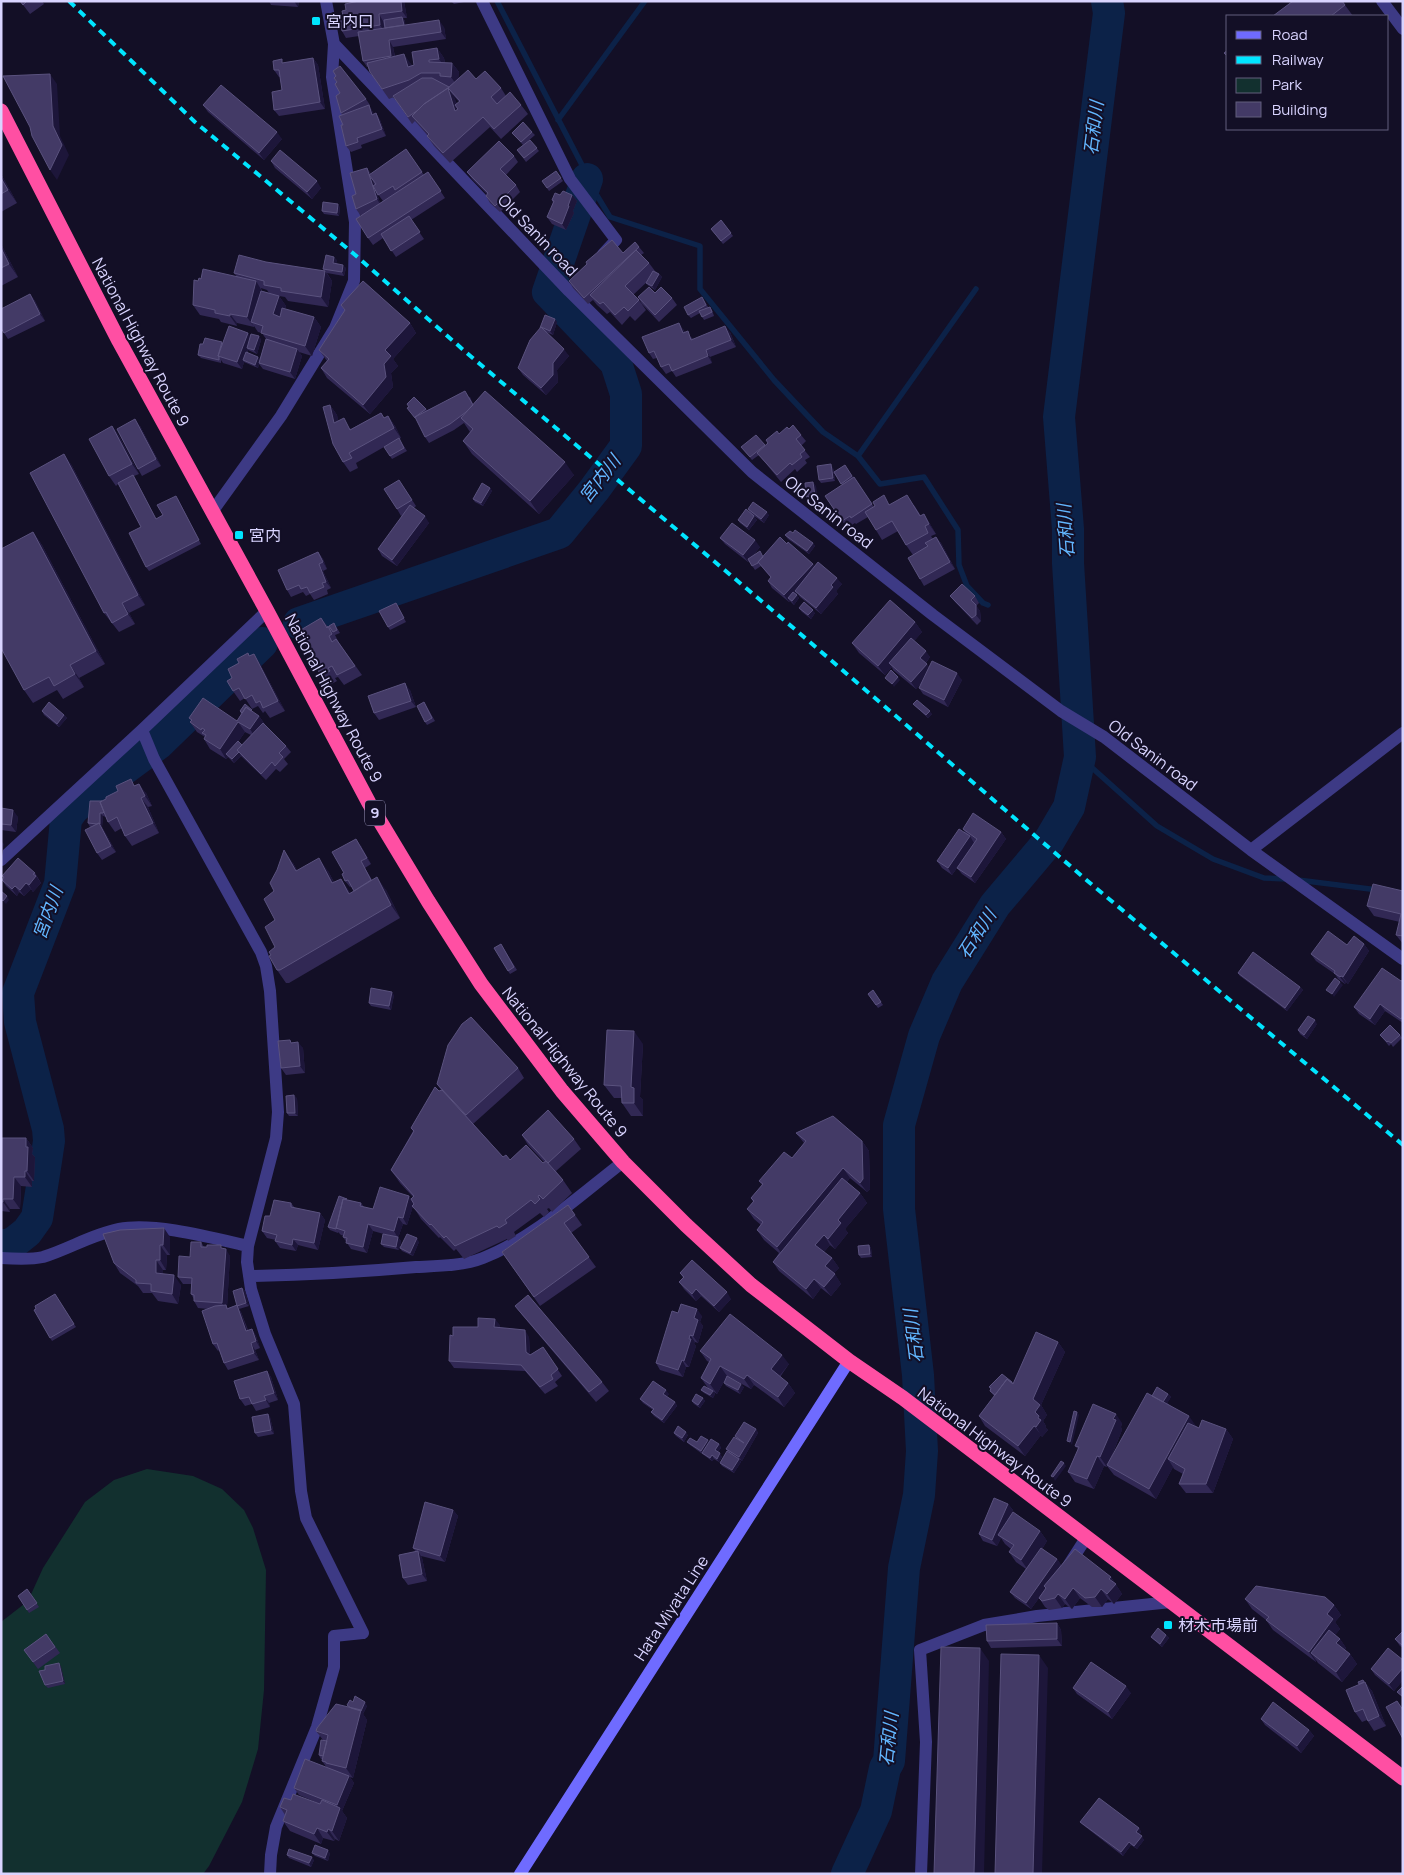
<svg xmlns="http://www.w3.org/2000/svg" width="1404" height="1875" viewBox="0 0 1404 1875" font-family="Manrope,'Noto Sans JP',sans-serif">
<rect width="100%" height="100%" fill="#130f26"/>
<path fill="#12302f" d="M147,1469L193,1476L222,1489L244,1510L253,1528L266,1570L264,1690L258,1749L242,1802L209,1866L203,1874H1V1622L28,1601L43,1568L85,1502L114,1480Z"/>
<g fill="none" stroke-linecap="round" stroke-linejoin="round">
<path stroke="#0c2248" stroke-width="5.5" d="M497,1L582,165L587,179L610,217L700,246V289L774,380L805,413L823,432L858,456L880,484L924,477L958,530L959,565L967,586L983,603L988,605
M558,120L645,1
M858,456L976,289
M1080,757L1157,826L1213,859L1264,878L1286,879
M1298,880L1378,890"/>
<path stroke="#0c2248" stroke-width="32" d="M299,623L559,533L594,490L626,446V394L616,363L548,292L587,179
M1,1245H9L17,1240L27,1232L37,1218L46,1161L49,1141L48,1129L20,1022L18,993L60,884L66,819L73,809L93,792L158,744L262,643
M847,1874L876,1811L885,1768L889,1761L904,1568L919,1495L922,1451L918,1375L899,1209V1125L924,1036L947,982L995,905L1049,841L1069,807L1080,757L1068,563V529L1059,417L1109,13L1107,1"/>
<path stroke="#3d3a85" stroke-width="12" d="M326,1L334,44L569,291L752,472L933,615L1061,711L1104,737L1251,850L1403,959
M482,1L570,179L616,240L603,254
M1382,1L1403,29
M212,512L281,416L335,328L354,281L355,222L332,77L334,44
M142,730L154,759L261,952L266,966L270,991L278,1112L276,1138L248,1246L247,1262L251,1289L265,1334L294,1404L301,1491L306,1518L363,1633L334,1636V1667L317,1727L276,1827L271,1855L270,1874
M1251,850L1403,733
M1,860L142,730L267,611
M1,1258C15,1259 30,1260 43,1257C69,1249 93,1234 119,1229C154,1222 213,1238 248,1246
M250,1276C305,1275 360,1272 416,1267C437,1266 463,1266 483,1258C534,1238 580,1195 623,1162
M1068,1566L1086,1538
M921,1874L926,1742L920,1650L984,1625L1037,1616L1171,1602"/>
<path stroke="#6f6bff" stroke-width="12" d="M520,1874L849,1361"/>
<path stroke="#ff4fa3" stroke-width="15" d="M1,111L119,341L267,611L369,803L428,901L481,984L562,1091L623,1162L686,1225L751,1285L849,1361L903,1398L1403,1778"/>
<path stroke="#00e5ff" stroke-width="4" stroke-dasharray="8 6" stroke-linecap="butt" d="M69,1L195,122L354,254L468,354L797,631L1090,883L1403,1145"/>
</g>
<path fill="#312854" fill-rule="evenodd" d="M20,1H42L44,4L30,14Z
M269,1H299L298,7L271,5Z
M340,1H404L407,18H403L405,21V25L444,27L446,39L393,47L395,56L411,64L412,66L414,65L437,48L444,58L445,63H452L459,72L458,79H476L501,88L506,96L521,105L528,114L501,139L490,127L450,163L434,146L427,136H428L415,121L412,124L394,97L389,99L370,72L368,67H367L363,61L359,36L346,38L342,31L343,16L350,3L349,2H340ZM453,95L459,102L457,104L453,96Z
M451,1H469L454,4Z
M1342,1L1353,16H1273Z
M313,58L318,65L325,109L279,116L274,110L282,90L280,77H279L274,70L284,63Z
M334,78L366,99L370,105L369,106L374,114L376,113L380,120L386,136L361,145L362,148L351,152L346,146L343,125L342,115L341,113L340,93L337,83Z
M203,105L282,139L264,160L208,112Z
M532,132L535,135L527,142L530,140L539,151L526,162L517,150L523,145L512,133Z
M406,149L424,175L428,172L445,198L411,220L424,239L396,257L383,238L373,245L368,238L365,214L361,216L356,209V194L367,168L371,174ZM397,192L380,203L377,193L383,201Z
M514,156L518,162L506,175L516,185L520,192L500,212L490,203L486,196L487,194L472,179L467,172Z
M271,161L321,188L312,199L275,168Z
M556,171L563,181L549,191L542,181Z
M1,174L17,203L1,212Z
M560,195H572L577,201L573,211L574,213L566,230L552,224L547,217L553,203L552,200Z
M340,207L339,216L324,214L322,211Z
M721,220L733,236L723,244L711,229Z
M1,244L18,277L1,286Z
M639,247L644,253L641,255L649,263L655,271L659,274L662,277L655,290L649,286L646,283L648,281L633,295L639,300L646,310L635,321L630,316L622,325L610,312L607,314L597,305L593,300L588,304L573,288L569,281L587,264L623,253Z
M337,260L336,263L346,268L344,276L327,273L332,281L328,307L288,301L285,297L279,296L286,306L285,309L314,317L321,327L312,356L299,352L302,356L295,379L263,369L259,364L258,368L244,362L242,369L223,363L221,360V363L201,358L198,355L203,344L223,343L248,333L250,337L259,336L261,340L257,354L248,350V353L260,359L266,339L262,333L258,332L254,326V327L237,323V326L221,322L219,319L200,315L193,305L198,281L237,277L234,273L266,262L324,271L323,269ZM261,288L267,290L269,293L262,291Z
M655,293L672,298L677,305L659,322L642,304L638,297Z
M30,294L35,301L45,321L8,339L4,333Z
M702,297L708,307H710L712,310L714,316L704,320L700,313L691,318L688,315Z
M341,305L410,323L416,333L393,359L398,366L391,373L393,387L370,414L327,378L321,368L327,361L319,350L345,311Z
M557,322L553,335L546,332L569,356L557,370L558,382L546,395L523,375L518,368L540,328Z
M683,329L685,332L692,338L693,339L730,332L736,347L710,357L712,363L676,377L672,371L666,374L661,367L657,358L653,359L649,353Z
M470,397L473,404L574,475L539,514L472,454L463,441L470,432L464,423L454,430L429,443L425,437L416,419L407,408L426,409L427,410Z
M330,405L337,415L338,421L351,429L381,413L384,418L388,416L395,426L401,438L399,439L407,451L392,459L384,447L356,463L358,468L350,472L343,462Z
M112,426L119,436L139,474L134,476L156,519L163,515L178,499L201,544L149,571L146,567L141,527L118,484L116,486L109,476Z
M140,426L161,466L142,476L138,469Z
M789,429L801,435L806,441L801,446L810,457L805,460L807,463L797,472L795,469L781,482L759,455L752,460L741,447L765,446L779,434Z
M71,464L145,605L129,613L135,624L119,632L104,613Z
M845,465L853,477L858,483L874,507L890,504L914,505L921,516L924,514L936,534L931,536L933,539L936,537L941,543L955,569L924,586L920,579L913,555L906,545L898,531L882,540L868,517L856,524L855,523L847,528L825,496L842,485L834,473L835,481L821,483L819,480L833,468L834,472Z
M399,480L416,506L414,508L429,523L397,566L382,556L378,549L403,515L401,516L397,509Z
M816,486L817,500L809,501L806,497Z
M490,488L492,491L483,506L475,502L473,499Z
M748,509L769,515L764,523L750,513Z
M754,516L757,520L749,530L740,523L738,520Z
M33,532L42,545L105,664L79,678L84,687L63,699L57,690L33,703L24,690Z
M793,533L813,543L815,546L809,554L788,539L785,535Z
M720,538L760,547L753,556H763L787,544L813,564L815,567L842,584L836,591L838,594L821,614L800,597L797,593L796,594L799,598L794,605L790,601L789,602L772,588L768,581L771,578L761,566L755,570L749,561L748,562L725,544Z
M318,552L323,559L327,569L323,571L331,588L327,590L328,594L314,600L310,594L306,596L303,592L291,597L287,590Z
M950,596H975L979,603L976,606L980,611L981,621L977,625L955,602Z
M396,603L406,622L390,630L388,627Z
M799,608L815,613L811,619L802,612Z
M321,618L328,627L334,623L340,633L335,635L339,643L362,675L344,685L338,677L335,678L337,681L328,686L321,676Z
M915,622L922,632L914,641L930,657L926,663L929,667L962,680L948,707L923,694L919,688L922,682L916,689L893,670L892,667L885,675L859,653L852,643Z
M254,654L260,664L285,711L270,718L265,711L263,713L258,706L252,709L245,698L240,701L233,691L232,678L239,663Z
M410,690L416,707L379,720L374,713Z
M424,702L435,721L427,725L425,722Z
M913,704L932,714L928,718L916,707Z
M42,711L64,715L67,718L59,727L44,715Z
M240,711L254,713L259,716L266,726L286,746L291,752L284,759L288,764L280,772L276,769L266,780L241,756L234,763L228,757L226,759L210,749L204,739L205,737L197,732L190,722L191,721L189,718L237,721L241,714ZM245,732L251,735L242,745L238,742Z
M135,785L146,793L152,806L148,807L159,833L132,846L125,836L122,828L115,832L108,822L106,817L103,816L102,827L116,852L102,860L97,853L92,827H90L88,823L102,801Z
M1,808L18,817L16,832L1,830Z
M963,829L1001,832L1006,839L975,883L962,874L957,868L952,875L942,868L937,861L966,834Z
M361,846L371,864L365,868L372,880L386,890L400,918L289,983H286L277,970L271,955L275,947L274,891L293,863L297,870L328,871L334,882L351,893L354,891L352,886L350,887L345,881L344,873Z
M35,873L41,883L33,892L31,889L24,896L19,892L17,896L6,886L2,880L4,877L2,876Z
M1403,891V944L1396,935L1400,922L1374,916L1367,906Z
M501,944L517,970L510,974L508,971Z
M1364,944L1369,951L1348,984L1346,982L1345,984L1338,979L1335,974L1316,961L1311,954L1347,945Z
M1238,973L1300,987L1303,990L1287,1011L1240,976Z
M1403,980V1023L1385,1011L1375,1025L1359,1014L1354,1007L1401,981Z
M873,990L883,1005L878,1008L868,994Z
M394,995L391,1010L371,1006L369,1003Z
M1317,1024L1307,1039L1300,1034L1298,1030Z
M1380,1035H1400L1402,1038L1393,1047L1391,1044L1389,1046Z
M292,1042L303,1048L305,1073L286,1075L281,1068Z
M643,1044L640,1097L643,1100V1116H631L622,1103V1098H614L604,1085Z
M518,1068L524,1078L473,1124L503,1157L510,1160L543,1163L544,1162L528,1145L522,1135L574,1139L581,1149L556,1171L563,1180L572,1193L552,1212L549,1208L547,1209L549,1212L544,1217L540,1213L514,1232L516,1236L508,1241L507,1239L464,1259L456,1249L454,1251L440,1237L439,1238L421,1219L413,1206L407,1225L403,1224L398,1238L401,1241L399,1250L384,1247L381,1244L391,1236L373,1231L367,1253L351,1249L343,1237L344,1236L341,1235L338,1232V1233L330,1230L328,1227L347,1200L361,1203L364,1207L373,1209L409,1196L411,1199L413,1197L400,1183L391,1170L413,1131L411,1128L441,1090L437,1084Z
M297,1098L298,1116H289L287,1113Z
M796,1133L862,1141L869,1151L870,1189L867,1192L850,1178L847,1182L860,1193L867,1203L845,1229L848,1233L835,1249L830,1245L824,1252L832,1258L839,1268L834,1273L841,1284L831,1296L821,1288L813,1299L779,1271L773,1262L779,1253L764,1240L757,1230L761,1225L754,1219L747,1209L753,1202L751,1198L762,1185L759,1181L792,1158L804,1143Z
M26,1138L33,1148L32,1154L35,1157L34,1181H32V1187L21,1186L20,1209H10V1212L1,1211V1154Z
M291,1203L295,1208L320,1213L325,1220L318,1250L298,1245L296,1251L280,1248L275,1241L276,1240L267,1238L262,1231L270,1216Z
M568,1205L582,1225L571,1233L596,1267L540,1306L502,1252Z
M170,1237V1255H167L166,1270H163V1274L181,1285L178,1304L158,1301L152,1293H143L138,1286L120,1273L114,1263Z
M201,1242L204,1247L223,1249L230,1256L227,1307L228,1308L237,1305L242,1288L245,1291L249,1306L239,1309L241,1312L248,1330L252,1329L256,1336L260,1348L255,1350L259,1360L228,1370L224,1363L219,1350L218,1351L213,1344L208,1309L198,1308L194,1301V1299L191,1294V1284H183L178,1277L190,1257Z
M419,1242L413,1256L402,1251L400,1248Z
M869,1245L871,1248L872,1257L861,1258L859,1255Z
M680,1273L731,1299L719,1312L701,1296L696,1301L684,1289L679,1282L683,1278Z
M55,1294L76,1327L52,1341L34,1310Z
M515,1306L602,1382L609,1391L596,1402L522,1315Z
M678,1313L702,1316L700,1322L703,1326L698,1343L695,1342L694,1344L696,1346L689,1367H686L683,1377L660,1370L656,1363Z
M500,1325V1328L529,1337L530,1355L543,1347L562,1376L555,1382L558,1386L545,1394L525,1371L454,1368L449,1361L453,1336L478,1327Z
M1058,1342L1065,1352L1041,1405L1047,1415L1043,1421L1046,1426L1045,1427L1048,1430L1042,1437L1041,1435L1025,1456L985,1426L979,1416L994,1396L990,1391L991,1389L989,1387L1012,1382L1013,1384Z
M700,1351L789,1364L780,1377L788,1383L795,1393L784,1407L754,1385L751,1389L727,1376L717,1394L708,1388L701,1378L709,1362L707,1361Z
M267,1371L271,1377L278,1400L269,1403L270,1407L256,1411L252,1404L245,1406L240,1399Z
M724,1383L744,1387L740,1394L726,1386Z
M701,1390L713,1391L715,1394L713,1398L704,1393Z
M669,1394L666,1397L675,1402L677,1406L664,1423L654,1416L651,1412L653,1410L643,1403L640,1399Z
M1168,1394L1171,1397L1167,1403L1196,1426L1199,1428L1226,1429L1233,1439L1213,1493H1186L1179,1484L1183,1474L1174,1469L1173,1467L1156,1499L1114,1475L1107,1466V1467L1104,1466L1094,1489L1075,1482L1068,1472L1078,1449L1075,1446L1122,1423L1121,1427L1122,1430L1109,1463L1152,1396Z
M703,1398L705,1401L700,1408L694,1404L692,1401Z
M268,1414L270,1417L274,1434L258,1437L255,1433Z
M756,1429L758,1433L742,1461L739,1459L741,1462L734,1473L722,1466L720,1463L728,1452L726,1449L737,1438L735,1436Z
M674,1433L688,1435L684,1442L676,1436Z
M687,1442H709L719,1444L721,1448L718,1452L722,1457L719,1462L714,1459L712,1461L690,1445Z
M1008,1504L1013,1510L1011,1515L1040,1531L1047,1541L1042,1549L1057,1559L1061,1565L1111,1577L1122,1594L1114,1604L1108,1599L1102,1607H1092L1080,1598L1072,1609L1065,1604L1062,1608L1049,1610L1045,1607L1039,1598L1031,1609L1015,1598L1010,1592L1026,1569L1016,1562L1009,1552L1011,1549L1005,1544L1001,1538L997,1546L983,1541L979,1534Z
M453,1510L458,1516L445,1562L421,1556L422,1558L427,1581L408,1585L403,1578L416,1552L413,1548Z
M27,1589L39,1607L29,1613L18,1596Z
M1245,1599L1334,1605L1341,1615L1335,1622L1340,1629L1335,1635L1340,1639L1346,1648L1345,1650L1350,1654L1357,1664L1342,1682L1318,1663L1316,1660V1662L1273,1630L1266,1620L1252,1609Z
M1057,1623L1061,1630L1062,1646L991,1648L987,1641Z
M1403,1631V1648L1400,1646L1395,1639Z
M46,1634L60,1653L38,1669L24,1650Z
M1166,1635L1169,1638L1162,1647L1154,1640L1151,1637Z
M1403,1660V1680L1394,1691L1375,1675L1371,1669Z
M59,1663L61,1667L65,1684L48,1688L45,1685V1670Z
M1363,1680L1372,1691L1386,1726L1374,1731L1367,1720L1362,1722L1355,1712L1359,1684Z
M1073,1688L1131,1693L1112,1719L1077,1694Z
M353,1702L367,1706L363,1714L367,1720L353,1778L350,1777L354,1783L342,1811L347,1818L339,1841L335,1839L334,1841L323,1838L321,1844L290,1831L283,1821L285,1815L280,1807L291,1800L320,1804L299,1795L294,1788L327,1768L322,1761L323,1759H321L319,1755L323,1740L316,1731L348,1707L347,1705Z
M1261,1719L1309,1730L1314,1736L1301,1753L1265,1725Z
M1080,1822L1139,1828L1141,1832L1139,1834L1144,1840L1137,1849L1131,1845L1123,1856L1083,1825Z
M312,1853H330L328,1861L315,1856Z
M287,1855L314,1860L311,1867L289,1858Z"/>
<path fill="#1d163a" d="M294,1H299L298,7Z
M401,1H404L407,18L402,11Z
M379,14L383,21L385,32L380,25Z
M402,17L405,21L406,29L404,25Z
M439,20L444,27L446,39L441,32Z
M389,40L393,47L396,63L391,56Z
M437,48L444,58L446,69L439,59Z
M404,54L411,64L415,76L408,67Z
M313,58L318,65L325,109L320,102Z
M452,63L459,72L458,87L451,77Z
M50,74L57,84L60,136L69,155L57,180L50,170L53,126Z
M448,88L455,98L458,109L455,105L459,111H455Z
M369,105L373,112L377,121L372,115Z
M376,113L380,120L386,136L382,129Z
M277,132L282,139L264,160L259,153Z
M367,168L371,175L381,206L377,199Z
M1,174L17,203L8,190L1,178Z
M317,181L321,188L312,199L307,192Z
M572,195L577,201L573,211L574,213L566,230L562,224Z
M338,204L340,207L339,216L337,213Z
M1,244L18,277L9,264L1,248Z
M334,257L337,260L336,266L333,263Z
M343,265L346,268L344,276L342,272Z
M325,271L332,281L328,307L321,297Z
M659,274L662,277L655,290L652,286Z
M256,281L262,291L251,322L254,327L247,317Z
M30,294L35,301L45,321L40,314Z
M279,296L286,306L280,324L273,314Z
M230,314L237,323V326L230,316Z
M314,317L321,327L312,356L305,346Z
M555,319L557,322L553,335L550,331Z
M410,323L416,333L393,359L398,366L391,373L393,387L370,414L363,405L384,364L385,350Z
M679,323L683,329L688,340L683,333Z
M725,326L730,332L736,347L731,340Z
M248,333L252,339L247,348L248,350L245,360H243L244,362L242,369L237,362Z
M259,336L261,340L257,354L254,350Z
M297,349L302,356L295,379L290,372Z
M564,349L569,356L557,370L558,382L546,395L541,388L553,363Z
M706,350L710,357L712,363L708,356Z
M258,357L261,360L259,363V364L258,368L255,365Z
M330,405L337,415L341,432L334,423Z
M388,416L395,426L401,438L394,428Z
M135,419L140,426L161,466L156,459Z
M112,426L119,436L139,474L132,464Z
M64,454L71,464L145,605L138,595Z
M565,462L574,475L539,514L530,501Z
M831,464L833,468L835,481L833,478Z
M813,482L816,486L817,500L815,496Z
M490,488L492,491L483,506L481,503Z
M767,512L769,515L764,523L761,519Z
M924,514L936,534L929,524Z
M425,516L429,523L397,566L392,560Z
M754,516L757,520L749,530L747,527Z
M33,532L42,545L105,664L96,651Z
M936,537L941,543L955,569L950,562Z
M755,540L760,547L748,562L743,555Z
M813,543L815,546L809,554L807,551Z
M318,552L323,559L327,569L323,562Z
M319,564L323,571L331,588L326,582Z
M813,564L818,571L795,591L797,593L790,600L788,598L790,601L789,602L784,595Z
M837,578L842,584L836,591L838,594L821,614L816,608L831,585Z
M797,595L799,598L794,605L792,601Z
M122,603L129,613L135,624L128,614Z
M976,605L980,611L981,621L976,615Z
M813,610L815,613L811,619L808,615Z
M915,622L922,632L893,666L889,663L892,667L885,675L878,666Z
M926,651L930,657L924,665L920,658Z
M254,654L260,664L285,711L278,701Z
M927,664L931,671L916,689L911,682Z
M70,665L79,678L84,687L75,674Z
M957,673L962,680L948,707L944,700Z
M898,677L900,680L894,687L892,684Z
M405,683L410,690L416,707L411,701Z
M930,711L932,714L928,718L926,715Z
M64,715L67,718L59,727L57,724Z
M259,716L266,726L256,739L250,729Z
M238,722L245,732L228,756L226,754L228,757L226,759L220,749Z
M239,752L241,756L234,763L232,759Z
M139,784L146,793L152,806L145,796Z
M141,798L148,807L159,833L153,823Z
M13,810L18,817L16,832L11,825Z
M100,813L103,816L102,827L116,852L111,846L99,823Z
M1001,832L1006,839L975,883L971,877Z
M970,836L974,843L952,875L948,868Z
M1,837V841L4,844L2,856H1Z
M356,839L361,846L371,864L367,858Z
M284,850L293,863L305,884L296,871Z
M319,858L328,871L341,896L332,883Z
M36,876L41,883L33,892L29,885Z
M377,877L386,890L400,918L391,905Z
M341,879L350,892L358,907L349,894Z
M26,883L31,889L24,896L20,890Z
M15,886L19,892L17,896L12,889Z
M7,896L9,900L6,904L3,901Z
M1364,944L1369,951L1348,984L1343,977Z
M1341,976L1346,982L1345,984L1340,977Z
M1340,982L1343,985L1334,997L1332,994Z
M1300,987L1303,990L1287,1011L1285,1008Z
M392,992L394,995L391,1010L389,1006Z
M1380,1004L1385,1011L1375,1025L1370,1019Z
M1315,1020L1317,1024L1307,1039L1304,1035Z
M634,1031L643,1044L640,1097L643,1100V1116L634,1103L631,1087Z
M298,1042L303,1048L305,1073L300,1066Z
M294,1095L297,1098L298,1116L295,1113Z
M26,1138L33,1148L32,1154L35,1157L34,1181L27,1171L26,1147Z
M862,1141L869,1151L870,1189L867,1192L860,1183Z
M843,1168L850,1178L784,1257L777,1247Z
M25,1171L32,1181V1187L25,1177Z
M14,1177L21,1186L20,1209L13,1199Z
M860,1193L867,1203L845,1229L848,1233L835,1249L828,1239L838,1220Z
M409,1196L414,1203L407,1225L403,1218Z
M3,1199L10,1209V1212L3,1202Z
M320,1213L325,1220L318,1250L314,1243Z
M398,1217L403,1224L398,1238L401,1241L399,1250L396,1247L398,1238L394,1231Z
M368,1224L373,1231L367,1253L363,1247Z
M164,1228L170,1237V1255L163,1245Z
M824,1235L830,1245L822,1254L815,1245Z
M417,1238L419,1242L413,1256L410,1253Z
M293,1239L298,1245L296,1251L292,1245Z
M160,1245L167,1255L166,1270L160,1260Z
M869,1245L871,1248L872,1257L870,1254Z
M226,1249L230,1256L227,1307L230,1312L226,1310L222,1303Z
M832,1258L839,1268L832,1276L825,1266Z
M156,1260L163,1270V1283L156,1273Z
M835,1274L841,1284L831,1296L824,1287Z
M174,1275L181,1285L178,1304L172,1294Z
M814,1279L821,1288L813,1299L806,1289Z
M242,1288L245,1291L249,1306L246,1303Z
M696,1289L701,1296L696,1301L692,1294Z
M727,1292L731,1299L719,1312L714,1306Z
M237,1305L241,1312L250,1338L246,1331Z
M697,1309L702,1316L700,1322L703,1326L698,1343L693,1336L694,1318Z
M495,1319L500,1325L499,1334L494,1327Z
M252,1329L256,1336L260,1348L256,1341Z
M525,1330L529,1337L530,1358L526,1352Z
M690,1335L695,1342L694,1344L696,1346L689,1367L684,1361Z
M1058,1342L1065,1352L1041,1405L1047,1415L1043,1421L1046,1426L1045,1427L1048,1430L1042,1437L1036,1427L1035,1412L1033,1399Z
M251,1343L255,1350L259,1360L254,1353Z
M782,1355L789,1364L777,1379L771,1369Z
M682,1360L686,1367L683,1377L678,1370Z
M720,1366L727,1376L717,1394L710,1384Z
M267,1371L271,1377L278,1400L274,1393Z
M747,1375L754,1385L751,1389L744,1379Z
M788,1383L795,1393L784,1407L778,1397Z
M741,1384L744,1387L740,1394L738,1390Z
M666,1390L669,1394L666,1398L663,1394Z
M713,1391L715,1394L713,1398L710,1395Z
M1168,1394L1171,1397L1165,1407L1162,1404Z
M264,1396L269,1403L270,1407L266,1400Z
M703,1398L705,1401L700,1408L698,1405Z
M675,1402L677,1406L664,1423L662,1420Z
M1077,1412L1079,1415L1072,1445L1070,1442Z
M268,1414L270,1417L274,1434L271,1430Z
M1116,1414L1122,1423L1121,1427L1122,1430L1107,1467L1100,1457Z
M1189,1416L1196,1426L1175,1464L1168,1459L1173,1467L1156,1499L1149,1489Z
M1034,1426L1041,1435L1025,1456L1018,1446Z
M756,1429L758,1433L742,1461L739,1457Z
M1226,1429L1233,1439L1213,1493L1206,1484Z
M686,1432L688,1435L684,1442L682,1438Z
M708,1440L710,1443L702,1453L701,1451Z
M719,1444L721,1448L717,1453L715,1450Z
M720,1453L722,1457L719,1462L717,1459Z
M712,1455L714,1459L712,1461L710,1458Z
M1097,1456L1104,1466L1094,1489L1087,1479Z
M739,1459L741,1462L734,1473L732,1470Z
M1064,1463L1066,1466L1055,1481L1053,1477Z
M1008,1504L1013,1510L1001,1537L998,1535L1001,1538L997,1546L992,1540Z
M453,1510L458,1516L445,1562L440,1556Z
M1040,1531L1047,1541L1028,1570L1021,1560Z
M418,1551L422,1558L427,1581L422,1574Z
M1057,1559L1061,1565L1044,1586L1046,1588L1031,1609L1026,1603Z
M1111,1577L1122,1594L1114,1604L1107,1594L1109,1579Z
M1073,1588L1080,1598L1072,1609L1065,1599Z
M1101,1589L1108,1599L1102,1607L1095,1597Z
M1058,1594L1065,1604L1062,1608L1055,1598Z
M1334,1605L1341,1615L1335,1622L1340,1629L1318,1658L1311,1653L1316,1660V1662L1309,1652L1327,1614Z
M1057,1623L1061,1630L1062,1646L1057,1639Z
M1166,1635L1169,1638L1162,1647L1160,1644Z
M1340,1639L1346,1648L1343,1653L1336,1643Z
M980,1648L989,1661L984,1874H974Z
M1350,1654L1357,1664L1342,1682L1336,1672Z
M1039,1655L1048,1668L1042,1874H1033Z
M59,1663L61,1667L65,1684L63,1681Z
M1403,1668V1680L1394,1691L1389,1684Z
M1363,1680L1372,1691L1386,1726L1379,1716Z
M1126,1686L1131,1693L1112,1719L1108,1712Z
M365,1702L367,1706L363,1714L367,1720L353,1778L346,1768L359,1713Z
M1309,1730L1314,1736L1301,1753L1297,1746Z
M349,1776L354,1783L342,1811L347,1818L339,1841L332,1831L340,1809L337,1805Z
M317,1828L323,1838L321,1844L314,1834Z
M1139,1828L1141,1832L1138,1835L1136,1832Z
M328,1829L335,1839L334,1841L327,1832Z
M1142,1836L1144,1840L1137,1849L1134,1846Z
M1129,1842L1131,1845L1123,1856L1121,1852Z
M328,1850L330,1853L328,1861L325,1858Z
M312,1857L314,1860L311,1867L309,1863Z"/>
<path fill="#433a66" stroke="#5a527e" d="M20,1H27L23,5Z
M359,1H401L402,11L379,14L380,25L342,31L340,17L343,16L342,11L346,10L345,4Z
M1293,1H1342L1345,5L1331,16H1273Z
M402,17L404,25L385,28L384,20Z
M439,20L441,32L389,40L391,56L363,61L358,32Z
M437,48L439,59L429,60V62L452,63L451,77L440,76V73H421L409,80L382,89L370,72L367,63L404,54L408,67L414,65L412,52Z
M1228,50V57L1224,53Z
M313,58L320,102L274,110L272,92L282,90L279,70H274L273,61L282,59V63Z
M340,66L366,99L341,113L336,96L340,93L335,84L337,82L334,78L336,76L333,71Z
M468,70L476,79L485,71L501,88L491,97L497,104L510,92L521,105L494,129L483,117L443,153L427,136L429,134L412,116L424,104L448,88L455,111L458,109L455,105L460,101L448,88Z
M50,74L53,126L62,145L50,170L32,136L30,127L3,76Z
M422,78H432L449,87L448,89V88L424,104L418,110L408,117L393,96Z
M221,85L277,132L259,153L203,105Z
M369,105L372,115L376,113L382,129L357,138L358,142L346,146L341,125H343L339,116Z
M523,122L532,132L521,142L512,133Z
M530,140L537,148L524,158L517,150Z
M499,141L514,156L500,169L516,185L495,206L486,196L488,193L467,172Z
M406,149L422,172L395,190L393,186L378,195L373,186L376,184L369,175Z
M280,150L317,181L307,192L271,161Z
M367,168L377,199L356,209L352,196L356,194L350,173Z
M556,171L561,178L547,188L542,181Z
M428,172L441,191L368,238L356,219Z
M1,178L8,190L1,194Z
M563,191L572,195L568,206H569L562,224L547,217L554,201L552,200L555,193L560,195Z
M323,202L338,204L337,213L322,211Z
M409,216L420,232L391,251L381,234Z
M721,220L731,233L721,241L711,229Z
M612,240L623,253L635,242L639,247L584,298L569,281L587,264L586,262Z
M1,248L9,264L1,268Z
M636,250L649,263L625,286L639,300L628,311L624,307L615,315L603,302L600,304L590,295Z
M239,255L266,262L325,271L321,297L281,291V288L264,285V281L234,273Z
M326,255L334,257L333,263L343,265L342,272L323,269Z
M203,269L256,281L247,317L230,314V316L215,313V310L193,305L194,280L198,281L199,278L201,279Z
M653,271L659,274L652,286L646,283Z
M363,281L410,323L385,350L391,356L384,364L386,377L363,405L321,368L329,359L319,350L345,310L341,305Z
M649,287L655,293L661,287L672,298L655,315L638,297Z
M261,291L279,296L273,314L280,317L282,308L314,317L305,346L261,333L263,326L251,322Z
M30,294L40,314L4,333L1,328V309Z
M702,297L706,305L688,315L684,307Z
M710,307L712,312L702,317L699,311Z
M545,315L555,319L550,331L541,327L540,328Z
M679,323L683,333L688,331L691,340L725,326L731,340L706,350L708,356L672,371L669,364L661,367L654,351L649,353L642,337Z
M229,326L248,333L237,362L218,356Z
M541,327L564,349L553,363V375L541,388L518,368L530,340Z
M251,334L259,336L254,350L247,348Z
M205,338L222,342L218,356H219V360L198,355L200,344H203Z
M266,339L297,349L290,372L259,363Z
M246,352L258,357L255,365L243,360Z
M465,391L473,405L466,412L450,424L425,437L415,417Z
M485,391L565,462L530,501L463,441L473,429L461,418Z
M414,397L426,409L415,417V418L407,408L409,407L407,404Z
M330,405L334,423L344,418L350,430L381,413L384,418L388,416L394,428L349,453L352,458L343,462L333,444L323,407Z
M135,419L156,459L138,469L117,429Z
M793,425L801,435L796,439L805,450L800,454L802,457L792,465L790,463L777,475L757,453L768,443L766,440L777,431L779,434L787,427L789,429Z
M112,426L132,464L109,476L89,439Z
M756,435L765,445L750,457L741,447Z
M399,438L404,448L390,456L384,447Z
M64,454L138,595L122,603L128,614L112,623L106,612L104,613L30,473Z
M831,464L833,478L819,480L817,466Z
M845,465L852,476L841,484L834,472Z
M133,475L156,519L163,515L157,505L176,496L199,540L146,567L129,533L141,527L118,483Z
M854,477L872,504L851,518L850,516L842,521L825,496Z
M399,480L412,500L397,509L384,489Z
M813,482L815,496L806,497L805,483Z
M482,483L490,488L481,503L473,499Z
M884,495L889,505L907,495L920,516L924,514L929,524L925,526L928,533L906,545L892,521L876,530L865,512L875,506L873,502Z
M753,502L767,512L761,519L748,509Z
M410,505L425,516L392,560L378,549Z
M746,509L754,516L747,527L738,520Z
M732,523L755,540L743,555L720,538Z
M795,530L813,543L807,551L785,535L790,531L793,533Z
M33,532L96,651L70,665L75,674L54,686L49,677L24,690L1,648V549Z
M780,537L787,544L788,542L813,564L784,595L768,581L771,577L758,562Z
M936,537L950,562L920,579L908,558L928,546L925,543Z
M760,551L763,557L758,562V563L752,566L748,559Z
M318,552L323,562L319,564L326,582L322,583L324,587L310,593L307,587L301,589L299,585L287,590L278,570Z
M818,562L837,578L831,585L833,587L816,608L795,591Z
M962,584L975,596L971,600L976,605V615L972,618L950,596Z
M793,592L797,595L792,601L788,598Z
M890,600L915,622L878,666L852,643Z
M804,602L813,610L808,615L799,608Z
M396,603L404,618L388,627L379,611Z
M321,618L327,628L328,626L332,634L329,636L332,642L336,639L355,666L337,675L332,666L328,668L330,671L321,676L299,631Z
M334,623L337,630L333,632L329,626Z
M911,638L926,651L920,658L927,664L911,682L889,663Z
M248,653L249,656L254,654L278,701L263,708L260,701L256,703L252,695L245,699L239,688L233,691L227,681L232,678L228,669L239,663L237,659Z
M932,661L957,673L944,700L919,688Z
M891,670L898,677L892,684L885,678Z
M405,683L411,701L374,713L368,696Z
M203,698L237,721L246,707L259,716L250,729L238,722L220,749L204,739L206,735L202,733L205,730L202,728L201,730L190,722L192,720L189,718Z
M917,700L930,711L926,715L913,704Z
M49,702L64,715L57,724L42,711Z
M424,702L432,718L425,722L417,706Z
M245,704L252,710L251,711L246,707L242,713L240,711Z
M263,723L286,746L279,753L283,757L275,766L272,762L261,774L237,750Z
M238,741L242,745L237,750L239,752L232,759L226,754Z
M131,779L134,786L139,784L145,796L141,798L153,823L125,836L117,817L108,822L100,802L106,799V797L118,791L116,786Z
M90,801H102L100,802L104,812L103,813H100V824L99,823L97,824L88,823Z
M1,808L13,810L11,825L1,824Z
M973,813L1001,832L971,877L957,868L977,839L963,829Z
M99,823L111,846L97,853L85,830Z
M959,829L970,836L948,868L937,861Z
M356,839L367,858L361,861L371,880L354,891L348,880L345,881L342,874L344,873L332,852Z
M284,850L296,871L319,858L332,883L341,879L349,894L377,877L391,905L280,970H277L269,956L271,955L269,952L275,947L265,927L275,920L264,899L274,891L270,883L277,870Z
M18,858L35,873L33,874L36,876L29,885L26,883L20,890L15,886L12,889L2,880L4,877L2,876Z
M1373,884L1403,891V936L1396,935L1401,914L1367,906Z
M1,891L7,896L3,901L1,899Z
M1328,931L1347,945L1354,936L1364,944L1343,977L1341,976L1340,977L1334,973L1335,971L1311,954Z
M501,944L514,967L508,971L494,948Z
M1253,952L1300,987L1285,1008L1238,973Z
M1382,968L1401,981L1403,980V1016L1401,1019L1380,1004L1370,1019L1354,1007Z
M1335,978L1340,982L1332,994L1326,990Z
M371,988L392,992L389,1006L369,1003Z
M873,990L881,1002L876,1005L868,994Z
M1308,1016L1315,1020L1304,1035L1298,1030Z
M471,1017L518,1068L466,1115L437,1084L448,1045L462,1024Z
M1390,1025L1400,1035L1391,1043L1388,1041L1387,1042L1380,1035Z
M607,1030L634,1031L631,1087L634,1088V1103H622L621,1086L604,1085Z
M290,1040L291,1043L298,1042L300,1066L281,1068L278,1041Z
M435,1087L439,1091L442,1090L503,1157L506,1155L510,1160L526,1145L543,1163L546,1161L563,1180L543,1199L539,1195L538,1197L540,1199L535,1204L531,1200L505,1220L507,1223L499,1228L497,1226L455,1246L446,1236L444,1238L431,1224L430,1225L412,1206L414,1204L411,1199L414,1196L391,1170L414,1131L411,1128Z
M294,1095L295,1113H287L286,1096Z
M548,1110L574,1139L548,1163L522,1135Z
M833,1116L862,1141L863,1179L860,1183L843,1168L777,1247L757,1230L763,1222L747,1209L754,1201L751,1198L763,1184L759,1181L784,1152L792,1158L806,1141L796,1133Z
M2,1138H26V1147H28L27,1171H25V1177H14L13,1199H3V1202H1Z
M842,1178L860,1193L838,1220L841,1223L828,1239L824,1235L815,1245L832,1258L825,1266L835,1274L824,1287L814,1279L806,1289L773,1262Z
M380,1187L409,1196L403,1218L398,1217L394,1231L368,1224L363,1247L346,1243L347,1238L343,1237L345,1231L336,1228L343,1199L361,1203L360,1206L373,1209Z
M339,1196L347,1199H343L336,1229L328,1227Z
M274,1200L291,1203V1207L320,1213L314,1243L293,1239L292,1245L275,1241L277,1235L262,1231L265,1216H270Z
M568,1205L575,1215L564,1223L589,1257L534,1297L502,1252Z
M164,1228L163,1245H160V1260H156V1273L174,1275L172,1294L151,1291V1284L136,1283V1280L114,1263L103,1234L120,1230Z
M383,1234L398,1237L396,1247L381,1244Z
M407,1234L417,1238L410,1253L400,1248Z
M191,1242H201V1247H207V1245H221V1248L226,1249L222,1303L194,1301V1295L191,1294L192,1278L178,1277L179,1256L190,1257Z
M869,1245L870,1254L859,1255L858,1246Z
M692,1260L727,1292L714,1306L696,1289L692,1294L679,1282L684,1277L680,1273Z
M242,1288L246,1303L237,1306L233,1291Z
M55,1294L74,1324L50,1338L34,1310L36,1309L35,1306Z
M528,1295L602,1382L589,1392L515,1306Z
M681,1304L697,1309L694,1318L698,1320L693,1336L690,1335L689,1339H691L684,1361L682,1360L678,1370L656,1363L672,1311L678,1313Z
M226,1305L227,1309L237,1305L246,1331L252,1329L256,1341L251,1343L254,1353L224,1363L217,1343L213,1344L202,1311L215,1306Z
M730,1314L782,1355L771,1369L788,1383L778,1397L747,1375L744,1379L720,1366L710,1384L701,1378L711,1359L700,1351Z
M478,1318L495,1319L494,1327L525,1330L526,1352L530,1355L543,1347L558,1369L551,1375L553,1379L540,1387L521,1365L449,1361L450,1335L453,1336V1327H478Z
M1036,1332L1058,1342L1033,1399L1040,1405L1035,1412L1039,1416L1038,1418L1041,1420L1036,1427L1034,1426L1018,1446L979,1416L1007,1379L1013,1384Z
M267,1371L274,1393L264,1396L266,1400L252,1404L249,1397L240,1399L234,1381Z
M1002,1374L1012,1382V1383L1007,1379L995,1395L990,1391L991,1388L989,1387Z
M727,1376L741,1384L738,1390L724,1383Z
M653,1381L666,1390L663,1394L675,1402L662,1420L651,1412L654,1409L640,1399Z
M704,1386L713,1391L710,1395L701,1390Z
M1157,1387L1168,1394L1163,1402L1152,1396Z
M1147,1393L1189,1416L1149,1489L1107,1465Z
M696,1394L703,1398L698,1405L692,1401Z
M1093,1404L1116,1414L1113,1419L1116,1420L1100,1457L1097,1456L1087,1479L1068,1472L1079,1447L1075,1446Z
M1074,1411L1077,1412L1070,1442L1067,1441Z
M268,1414L271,1430L255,1433L252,1417Z
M1202,1420L1226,1429L1206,1484H1179L1185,1469L1168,1459L1188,1423L1199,1428Z
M744,1422L756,1429L739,1457L726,1449L734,1437L744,1443L735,1436Z
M678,1426L686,1432L682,1438L674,1433Z
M701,1436L708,1440L701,1451L687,1442L690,1438L697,1442Z
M711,1439L719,1444L715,1450L720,1453L717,1459L712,1455L710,1458L702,1453Z
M727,1451L739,1459L732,1470L720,1463Z
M1061,1461L1064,1463L1053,1477L1051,1476Z
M994,1498L1008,1504L992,1540L979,1534Z
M425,1502L453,1510L440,1556L413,1548Z
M1013,1512L1040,1531L1021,1560L1009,1552L1014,1545L998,1535Z
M1041,1548L1057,1559L1026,1603L1010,1592Z
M1075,1549L1111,1577L1109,1579L1116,1584L1107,1594L1101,1589L1095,1597L1085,1598L1073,1588L1065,1599L1058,1594L1055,1598L1042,1601L1039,1598L1046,1588L1044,1586Z
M418,1551L422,1574L403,1578L399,1555Z
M1256,1586L1325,1597L1334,1605L1327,1614L1333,1619L1309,1652L1266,1620L1269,1617L1245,1599Z
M27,1589L37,1603L27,1610L18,1596Z
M1057,1623V1639L987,1641L986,1625Z
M1158,1628L1166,1635L1160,1644L1151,1637Z
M1329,1630L1340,1639L1336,1643L1350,1654L1336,1672L1311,1653Z
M1403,1631V1646L1395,1639Z
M46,1634L55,1647L33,1662L24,1650Z
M941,1647L980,1648L974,1874H934Z
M1388,1648L1403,1660V1668L1389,1684L1371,1669Z
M1001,1654L1039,1655L1033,1874H995Z
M1091,1662L1126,1686L1108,1712L1073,1688Z
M59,1663L63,1681L45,1685L39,1671L45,1670V1666Z
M1363,1680L1364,1682L1359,1684L1358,1682Z
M1365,1682L1379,1716L1368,1721L1363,1709L1355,1712L1346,1690Z
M1403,1686V1697L1397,1692Z
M355,1696L365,1702L361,1711L351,1708L347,1705L350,1700L353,1702Z
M1397,1701L1403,1710V1739L1386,1707Z
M1273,1702L1309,1730L1297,1746L1261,1719Z
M336,1704L361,1710L346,1768L326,1763V1762L322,1761L328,1735L316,1731L317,1728Z
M321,1740L327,1741L323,1756L319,1755Z
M305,1759L349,1776L337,1805L294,1788Z
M293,1794L320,1804L322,1800L340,1808L332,1831L328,1829L327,1832L317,1828L314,1834L283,1821L287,1810L280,1807L284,1798L291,1800Z
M1099,1798L1139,1828L1136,1832L1142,1836L1134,1846L1129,1842L1121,1852L1080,1822Z
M315,1845L328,1850L325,1858L312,1853Z
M289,1849L312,1857L309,1863L287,1855Z"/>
<g fill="#00e5ff" stroke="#130f26" stroke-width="2">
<rect x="311" y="16" width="10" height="10" rx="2.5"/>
<rect x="234" y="530" width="10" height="10" rx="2.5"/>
<rect x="1163" y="1620" width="10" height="10" rx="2.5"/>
</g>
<g text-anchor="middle" stroke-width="4" stroke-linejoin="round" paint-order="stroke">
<rect fill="#130f26" stroke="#9e99be" stroke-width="1" x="365" y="800.5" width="20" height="25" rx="4"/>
<g font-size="15" font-weight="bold" fill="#d9d4ff">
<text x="375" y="818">9</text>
</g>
<g font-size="16" fill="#d9d4ff" stroke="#130f26" text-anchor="start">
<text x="326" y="27">宮内口</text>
<text x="249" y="541">宮内</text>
<text x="1178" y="1631">材木市場前</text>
</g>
<g font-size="16" fill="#d9d4ff" stroke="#130f26">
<text transform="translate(538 235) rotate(46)" y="6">Old Sanin road</text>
<text transform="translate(141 342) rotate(62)" y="6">National Highway Route 9</text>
<text transform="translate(829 512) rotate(38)" y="6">Old Sanin road</text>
<text transform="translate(334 698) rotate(62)" y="6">National Highway Route 9</text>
<text transform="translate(1153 755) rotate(37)" y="6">Old Sanin road</text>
<text transform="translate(565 1062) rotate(51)" y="6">National Highway Route 9</text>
<text transform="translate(995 1447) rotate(37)" y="6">National Highway Route 9</text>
<text transform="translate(671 1608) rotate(-57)" y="6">Hata Miyata Line</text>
</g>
<g font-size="18" font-style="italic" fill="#62b6ff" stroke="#130f26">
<text transform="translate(1094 128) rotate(-83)" y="6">石和川</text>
<text transform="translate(600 479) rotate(-52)" y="6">宮内川</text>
<text transform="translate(1066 531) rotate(-94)" y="6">石和川</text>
<text transform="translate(48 913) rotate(-70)" y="6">宮内川</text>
<text transform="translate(977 934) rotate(-57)" y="6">石和川</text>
<text transform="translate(914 1336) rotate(-97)" y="6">石和川</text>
<text transform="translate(889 1739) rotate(-84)" y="6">石和川</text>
</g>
</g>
<rect width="1404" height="1875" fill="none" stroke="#d9d4ff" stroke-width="5"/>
<rect x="1226" y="15" width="162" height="115" fill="#130f26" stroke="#625e7d"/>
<rect x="1236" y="31" width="25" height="8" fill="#6f6bff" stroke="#625e7d"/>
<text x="1272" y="40" font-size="15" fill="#d9d4ff">Road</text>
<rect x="1236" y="56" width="25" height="8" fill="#00e5ff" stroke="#625e7d"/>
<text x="1272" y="65" font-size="15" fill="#d9d4ff">Railway</text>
<rect x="1236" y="78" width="25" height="15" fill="#12302f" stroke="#625e7d"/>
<text x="1272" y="90" font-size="15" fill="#d9d4ff">Park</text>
<rect x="1236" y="102" width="25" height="15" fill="#433a66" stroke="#625e7d"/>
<text x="1272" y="115" font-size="15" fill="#d9d4ff">Building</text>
</svg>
